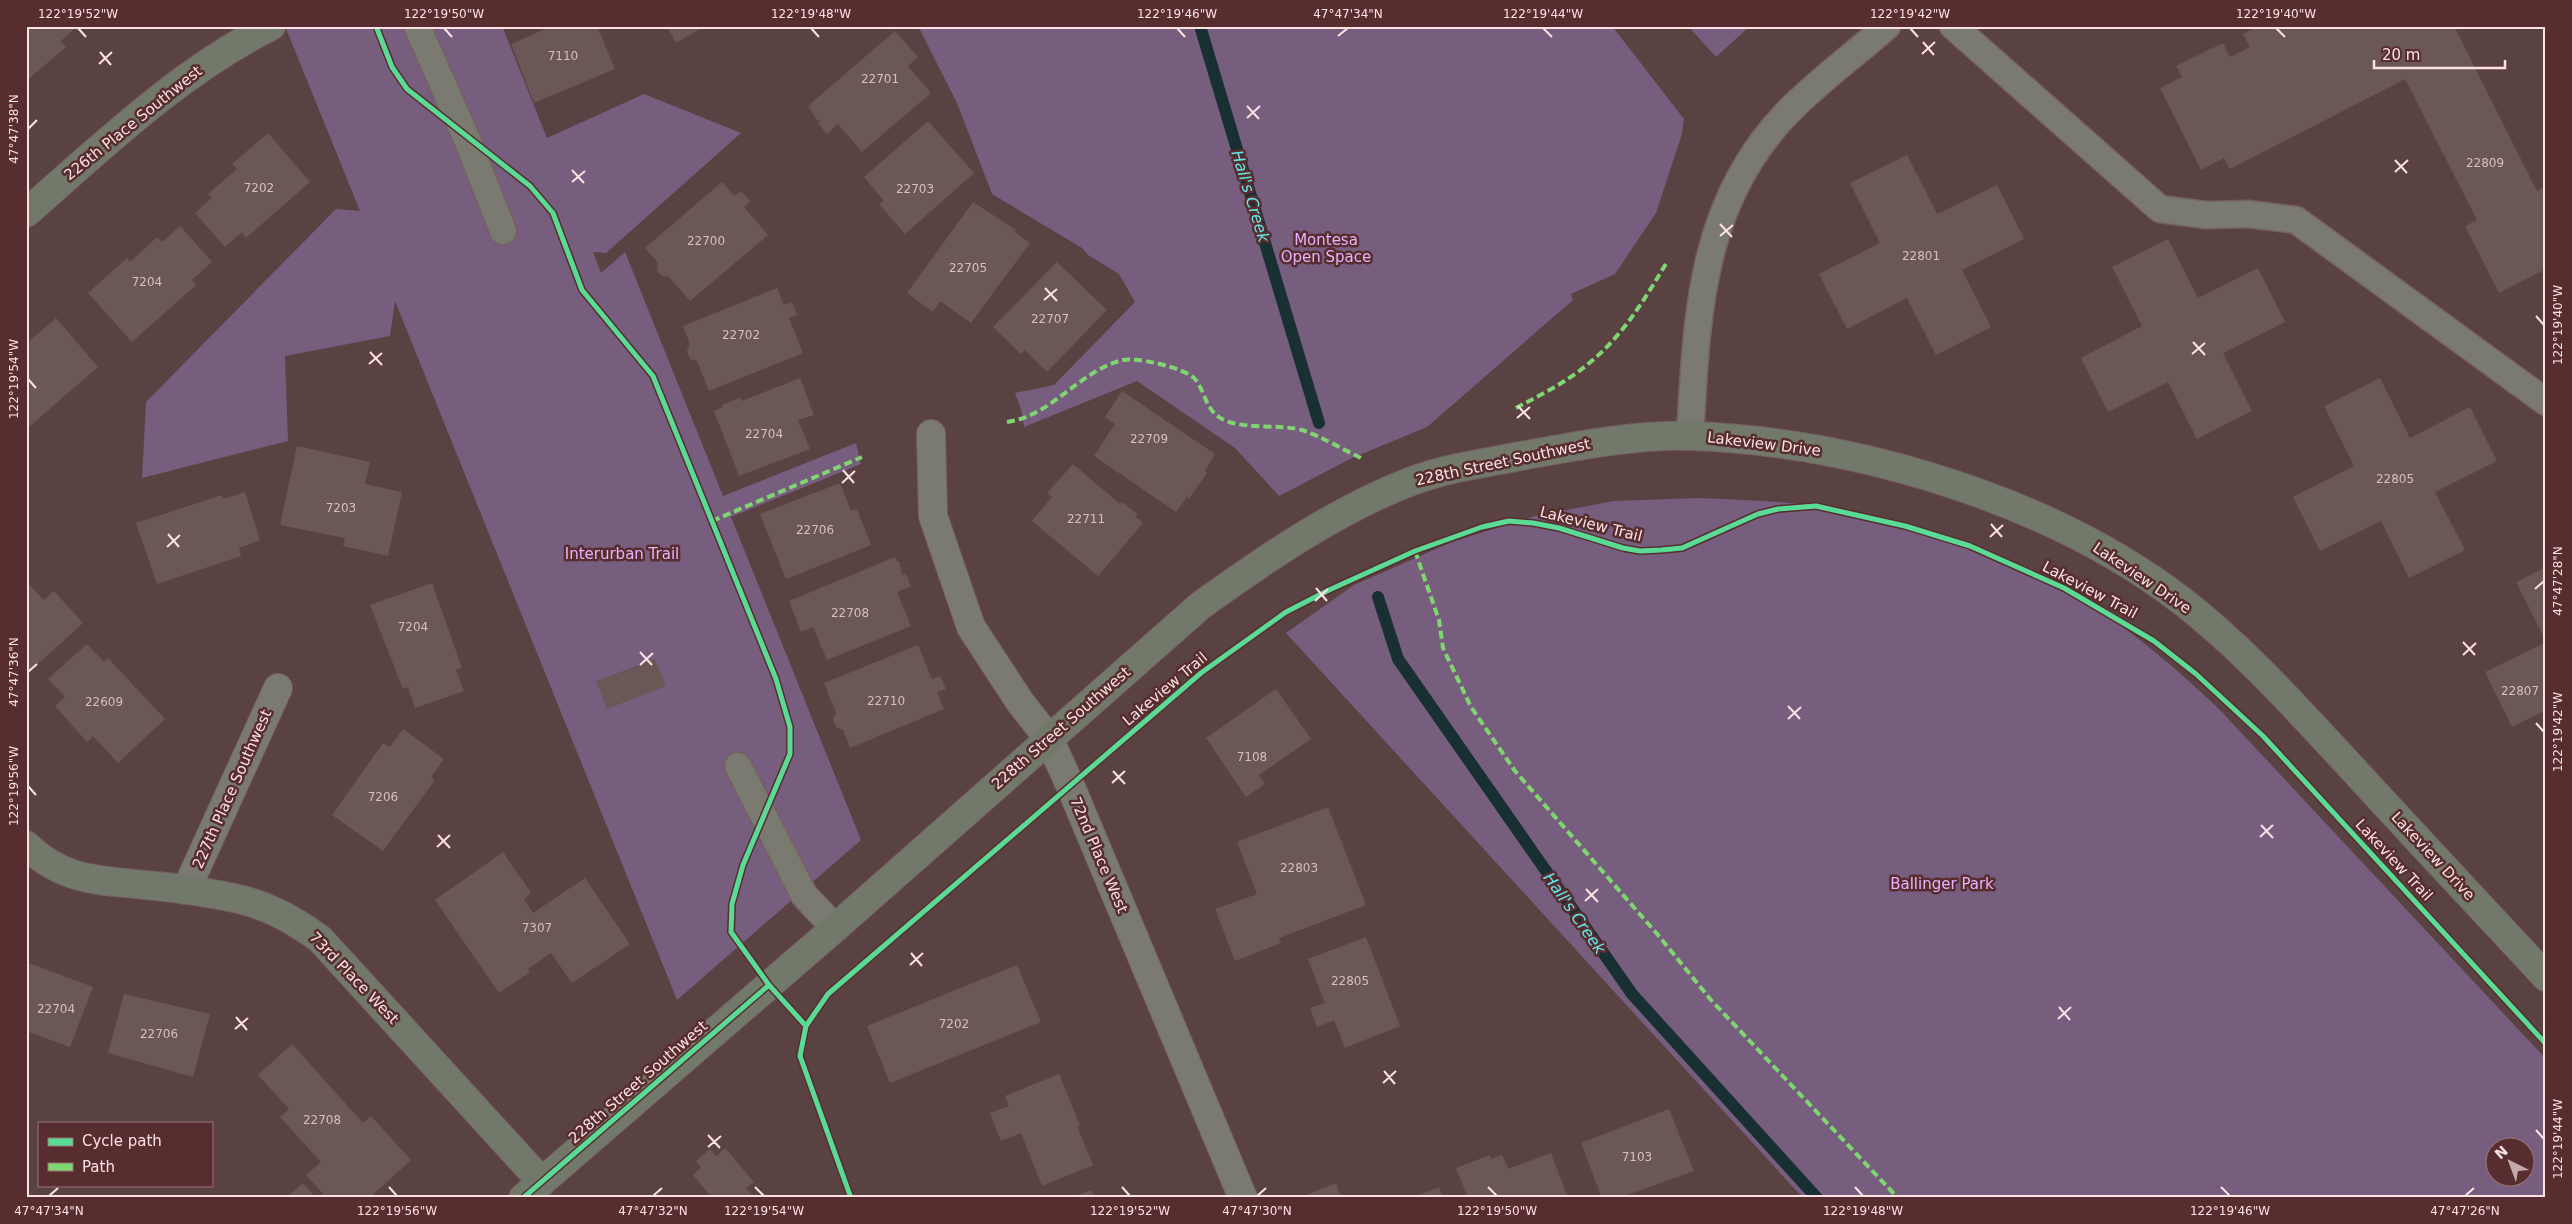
<svg xmlns="http://www.w3.org/2000/svg" width="2572" height="1224" viewBox="0 0 2572 1224" font-family="'DejaVu Sans',sans-serif">
<rect width="100%" height="100%" fill="#5a4243"/>
<path fill="#775d7e" fill-rule="evenodd" d="M285,26H502L547,138L644,94L741,133L606,253L593,252L601,273L625,252L723,496L856,443L861,464L731,517L861,840L677,1000L395,301L390,336L285,356L288,441L142,478L146,402L336,209L360,211Z
M918,26H1612L1684,119L1682,134L1656,213L1615,274L1571,294L1573,300L1427,427L1352,458L1279,496L1235,448L1137,381L1024,427L1021,409L1015,393L1054,385L1135,302L1119,274L1088,255L1082,248L992,194L957,103Z
M1688,26H1750L1716,57Z
M1698,498C1746,500 1797,501 1845,511C1862,514 1879,520 1896,525C1960,544 2027,566 2085,601C2134,632 2178,670 2220,710L2546,1059V1198H1803L1286,633L1354,585L1452,542L1535,516L1614,501ZM2524,1146V1176H2494V1146Z"/>
<g fill="none" stroke-linecap="round" stroke-linejoin="round">
<path stroke="#183031" stroke-width="12" d="M1200,26L1319,423
M1378,597L1398,659L1632,994L1817,1198"/>
</g>
<path fill="#6b5756" d="M26,26H77L61,41L66,47L26,81Z
M552,26H597L615,69L534,103L511,44Z
M667,26H705L676,43Z
M2259,26H2454L2537,191L2546,186V269L2499,293L2465,226L2477,220L2405,79L2230,169L2224,158L2201,170L2160,88L2182,77L2176,66L2223,43L2230,57L2250,47L2243,34Z
M895,31L918,57L908,66L931,93L862,152L838,124L827,134L818,123L821,121L817,120L808,106Z
M928,121L974,173L905,234L879,204L884,201L864,177Z
M268,133L310,182L246,238L242,232L225,247L195,213L212,198L208,194L237,169L232,164Z
M1907,155L1937,214L1997,185L2024,239L1962,270L1991,327L1936,355L1907,298L1847,329L1819,274L1880,243L1850,183Z
M722,182L734,196L741,191L750,201L744,207L768,235L690,301L669,277L662,276L657,270L658,263L645,248Z
M973,202L1016,230L1015,232L1030,243L971,323L940,301L933,312L907,293Z
M180,226L212,262L192,280L196,285L132,342L88,293L127,258L130,262L157,237L162,242Z
M2168,239L2198,298L2258,268L2285,322L2223,353L2252,411L2197,439L2168,382L2108,412L2081,358L2142,326L2112,267Z
M1057,262L1107,310L1047,372L1025,350L1021,354L993,327Z
M777,288L784,305L792,302L797,315L789,318L803,353L709,391L697,361L690,359L687,351L690,344L683,326Z
M56,318L98,367L30,426L26,421V344Z
M800,378L814,415L798,420L810,449L739,476L714,411L723,407L722,405L740,398L742,401Z
M2380,378L2410,438L2470,407L2497,461L2435,492L2465,550L2409,578L2381,521L2320,551L2293,497L2354,466L2324,406Z
M1122,391L1215,454L1205,471L1207,473L1189,499L1187,497L1176,512L1094,456L1115,424L1105,417Z
M297,446L370,462L365,484L402,492L388,556L343,546L345,538L280,525Z
M1073,464L1120,504L1122,502L1137,514L1136,517L1143,523L1098,576L1032,521L1052,497L1047,493Z
M840,483L851,511L857,509L871,545L786,579L760,514Z
M245,492L260,540L239,548L241,556L157,584L136,523L222,495L223,499Z
M895,557L897,562L899,561L902,575L906,574L911,586L897,592L911,626L827,660L813,627L801,632L789,601Z
M2546,567V641L2516,582Z
M26,581L44,600L54,591L83,623L30,671L26,667Z
M432,583L462,668L456,670L464,691L415,708L408,687L403,689L370,605Z
M2546,642V710L2512,727L2485,672Z
M87,644L104,662L108,658L165,719L118,763L93,736L87,742L55,706L65,697L48,679Z
M918,645L932,679L940,676L946,689L937,692L944,709L850,748L843,730L836,727L833,719L836,713L824,683Z
M655,659L666,686L607,709L596,681Z
M1276,689L1311,739L1259,775L1265,784L1246,797L1206,738Z
M403,729L444,759L431,777L435,780L383,851L332,815L383,743L390,747Z
M1328,807L1366,905L1279,938L1281,943L1235,961L1215,909L1257,894L1237,842Z
M503,852L531,893L524,899L533,913L585,878L630,944L572,983L551,953L528,969L530,972L499,993L435,900Z
M1366,937L1400,1026L1345,1048L1334,1020L1317,1027L1310,1008L1325,1003L1308,959Z
M26,962L93,987L70,1047L26,1031Z
M1017,965L1041,1022L890,1083L867,1026Z
M124,994L210,1014L193,1077L108,1053Z
M292,1044L363,1123L371,1116L411,1160L369,1198H345L341,1194L337,1198H327L306,1175L321,1162L280,1117L289,1109L258,1075Z
M1059,1074L1080,1125L1077,1126L1093,1165L1042,1186L1021,1133L1001,1141L990,1113L1009,1106L1005,1096Z
M1669,1109L1694,1171L1619,1198H1602L1581,1143Z
M725,1148L754,1182L746,1188L754,1198H712L693,1175L701,1168L696,1161L710,1149L716,1156Z
M1551,1153L1568,1198H1468L1456,1168L1490,1155L1491,1159L1502,1155L1508,1169Z
M303,1183L316,1198H286Z
M1336,1183L1341,1198H1309L1308,1194Z
M1439,1187L1443,1198H1412Z
M1091,1190L1095,1198H1072Z"/>
<g fill="none" stroke-linecap="round" stroke-linejoin="round">
<defs>
<path id="lane" d="M417,26L466,137L503,231
M1953,26L2160,209L2206,215L2248,214L2296,220L2546,402
M1690,436C1697,318 1699,204 1787,113C1817,82 1854,55 1887,26
M738,766L804,895L835,928"/>
<path id="street" d="M931,434L933,516L971,627L1020,702L1049,739L1070,785L1243,1198
M186,890L278,688"/>
<path id="secondary" d="M26,213C104,145 178,73 271,26
M26,845C63,881 98,880 145,885C171,887 198,891 224,896C261,902 290,917 320,939L542,1182
M523,1198L835,928L1201,605C1267,558 1336,510 1412,481C1446,468 1485,463 1521,456C1575,446 1637,434 1693,436C1857,442 2052,501 2182,601C2245,650 2298,710 2352,768C2416,838 2481,907 2546,977"/>
</defs>
<use href="#lane" stroke="#756061" stroke-width="29"/>
<use href="#street" stroke="#756061" stroke-width="30"/>
<use href="#secondary" stroke="#756061" stroke-width="30"/>
<use href="#lane" stroke="#7a7a71" stroke-width="26"/>
<use href="#street" stroke="#7a7a71" stroke-width="28"/>
<use href="#secondary" stroke="#72786a" stroke-width="28"/>
<path stroke="#7fd670" stroke-width="4" stroke-dasharray="8 4" stroke-linecap="butt" d="M1516,408C1540,395 1567,382 1588,364C1622,337 1645,299 1667,262
M1007,422C1052,416 1080,370 1123,360C1138,357 1185,368 1195,379C1205,391 1205,408 1219,417C1237,431 1283,423 1305,431C1324,438 1344,450 1363,459
M712,521L862,457
M1415,551L1439,620L1443,648L1471,707L1515,771L1658,935L1711,1000L1898,1198"/>
<defs>
<path id="cycleway" d="M376,26L392,67L407,89L530,186L553,213L582,290L653,376L776,679L790,727V754L743,865L732,904L731,932L769,985L806,1026
M523,1198L769,985
M851,1198L800,1056L806,1026L828,994L1201,673L1286,612L1329,590L1415,551L1482,527L1509,521L1533,523L1559,528L1623,548L1640,551L1661,550L1682,548L1758,514L1778,509L1816,506L1905,526L1970,546L2064,588L2154,641L2196,674L2263,736L2546,1044"/>
</defs>
<use href="#cycleway" stroke="#582d30" stroke-width="8"/>
<use href="#cycleway" stroke="#5adb95" stroke-width="5"/>
</g>
<path fill="none" stroke="#fee1e2" stroke-width="2" d="M78,28L86,37M444,28L452,37M811,28L819,37M1177,28L1185,37M1543,28L1552,37M1910,28L1918,37M2276,28L2285,37M1338,36L1348,28M1923,42L1934,55M100,52L111,65M1922,54L1935,42M99,64L112,52M1247,106L1259,119M1247,118L1260,106M28,129L37,120M2395,160L2407,173M572,170L584,183M2395,172L2408,160M572,182L585,171M1720,224L1732,237M1720,236L1733,225M1045,288L1057,301M1044,300L1057,289M2536,316L2544,325M2193,342L2205,355M370,352L382,365M2192,354L2205,343M369,364L382,353M28,379L36,388M1518,406L1530,419M1517,418L1530,407M843,470L854,483M842,483L855,471M1991,524L2002,537M168,534L179,547M1990,537L2003,525M167,547L180,535M1316,588L1327,601M2535,589L2544,581M1315,601L1328,589M2463,642L2475,655M640,652L652,665M2463,655L2476,643M640,665L653,653M28,672L37,664M1788,706L1800,719M1788,719L1801,707M2536,723L2544,732M1113,771L1125,784M1112,783L1125,771M28,786L36,795M2261,825L2273,838M438,835L450,848M2260,837L2273,825M437,847L450,835M1586,889L1598,902M1585,901L1598,889M911,953L922,966M910,965L923,953M2059,1007L2070,1020M236,1017L247,1030M2058,1019L2071,1007M235,1029L248,1018M1384,1071L1395,1084M1383,1083L1396,1071M2536,1130L2544,1139M708,1135L720,1148M708,1147L721,1136M389,1187L397,1196M755,1187L764,1196M1122,1187L1130,1196M1488,1187L1497,1196M1855,1187L1863,1196M2221,1187L2230,1196M49,1196L58,1188M653,1196L662,1188M1257,1196L1266,1188M2465,1196L2474,1188"/>
<g text-anchor="middle" stroke-width="5" stroke-linejoin="round" paint-order="stroke">
<g font-size="12" fill="#d9bebf">
<text x="563" y="60">7110</text>
<text x="880" y="83">22701</text>
<text x="2485" y="167">22809</text>
<text x="259" y="192">7202</text>
<text x="915" y="193">22703</text>
<text x="706" y="245">22700</text>
<text x="1921" y="260">22801</text>
<text x="968" y="272">22705</text>
<text x="147" y="286">7204</text>
<text x="1050" y="323">22707</text>
<text x="741" y="339">22702</text>
<text x="764" y="438">22704</text>
<text x="1149" y="443">22709</text>
<text x="2395" y="483">22805</text>
<text x="341" y="512">7203</text>
<text x="1086" y="523">22711</text>
<text x="815" y="534">22706</text>
<text x="850" y="617">22708</text>
<text x="413" y="631">7204</text>
<text x="2520" y="695">22807</text>
<text x="886" y="705">22710</text>
<text x="104" y="706">22609</text>
<text x="1252" y="761">7108</text>
<text x="383" y="801">7206</text>
<text x="1299" y="872">22803</text>
<text x="537" y="932">7307</text>
<text x="1350" y="985">22805</text>
<text x="56" y="1013">22704</text>
<text x="954" y="1028">7202</text>
<text x="159" y="1038">22706</text>
<text x="322" y="1124">22708</text>
<text x="1637" y="1161">7103</text>
</g>
<g font-size="15" fill="#fee1e2" stroke="#582d30">
<text transform="translate(133 123) rotate(-39)" y="5">226th Place Southwest</text>
<text transform="translate(1764 444) rotate(7)" y="5">Lakeview Drive</text>
<text transform="translate(1503 462) rotate(-12)" y="5">228th Street Southwest</text>
<text transform="translate(1591 524) rotate(14)" y="5">Lakeview Trail</text>
<text transform="translate(2142 578) rotate(34)" y="5">Lakeview Drive</text>
<text transform="translate(2090 590) rotate(28)" y="5">Lakeview Trail</text>
<text transform="translate(1165 689) rotate(-40)" y="5">Lakeview Trail</text>
<text transform="translate(1061 728) rotate(-41)" y="5">228th Street Southwest</text>
<text transform="translate(232 789) rotate(-66)" y="5">227th Place Southwest</text>
<text transform="translate(1099 855) rotate(67)" y="5">72nd Place West</text>
<text transform="translate(2433 856) rotate(47)" y="5">Lakeview Drive</text>
<text transform="translate(2394 860) rotate(47)" y="5">Lakeview Trail</text>
<text transform="translate(354 978) rotate(46)" y="5">73rd Place West</text>
<text transform="translate(638 1082) rotate(-41)" y="5">228th Street Southwest</text>
</g>
<g font-size="15" fill="#e8b3fd" stroke="#582d30">
<text x="1326" y="245">Montesa<tspan x="1326" dy="17">Open Space</tspan></text>
<text x="622" y="559">Interurban Trail</text>
<text x="1942" y="889">Ballinger Park</text>
</g>
<g font-size="16" font-style="italic" fill="#63e6e8" stroke="#582d30">
<text transform="translate(1251 196) rotate(73)" y="6">Hall's Creek</text>
<text transform="translate(1575 913) rotate(55)" y="6">Hall's Creek</text>
</g>
</g>
<rect width="2572" height="1224" fill="none" stroke="#582d30" stroke-width="55"/>
<rect x="38" y="1122" width="175" height="65" fill="#582d30" stroke="#9a7577"/>
<rect x="48" y="1138" width="25" height="8" fill="#5adb95" stroke="#9a7577"/>
<text x="82" y="1146" font-size="15" fill="#fee1e2">Cycle path</text>
<rect x="48" y="1163" width="25" height="8" fill="#7fd670" stroke="#9a7577"/>
<text x="82" y="1172" font-size="15" fill="#fee1e2">Path</text>
<g transform="translate(2510 1162) rotate(318)"><circle r="24" fill="#582d30" stroke="#9a7577"/>
<path d="M0-4L9 19L0 12L-9 19Z" fill="#c5a9aa"/>
<text y="-8" font-size="14" font-weight="bold" text-anchor="middle" fill="#fee1e2">N</text>
</g>
<path d="M2374 60v8h131v-8" fill="none" stroke="#fee1e2" stroke-width="2.5"/>
<text x="2382" y="60" font-size="15" fill="#fee1e2" stroke="#582d30" stroke-width="4" paint-order="stroke">20 m</text>
<rect x="28" y="28" width="2516" height="1168" fill="none" stroke="#fee1e2" stroke-width="2"/>
<g font-size="12" text-anchor="middle" fill="#fee1e2">
<text x="78" y="18">122°19'52"W</text>
<text x="444" y="18">122°19'50"W</text>
<text x="811" y="18">122°19'48"W</text>
<text x="1177" y="18">122°19'46"W</text>
<text x="1348" y="18">47°47'34"N</text>
<text x="1543" y="18">122°19'44"W</text>
<text x="1910" y="18">122°19'42"W</text>
<text x="2276" y="18">122°19'40"W</text>
<text transform="translate(14 129) rotate(-90)" y="4">47°47'38"N</text>
<text transform="translate(2558 325) rotate(-90)" y="4">122°19'40"W</text>
<text transform="translate(14 379) rotate(-90)" y="4">122°19'54"W</text>
<text transform="translate(2558 581) rotate(-90)" y="4">47°47'28"N</text>
<text transform="translate(14 672) rotate(-90)" y="4">47°47'36"N</text>
<text transform="translate(2558 732) rotate(-90)" y="4">122°19'42"W</text>
<text transform="translate(14 786) rotate(-90)" y="4">122°19'56"W</text>
<text transform="translate(2558 1139) rotate(-90)" y="4">122°19'44"W</text>
<text x="49" y="1215">47°47'34"N</text>
<text x="397" y="1215">122°19'56"W</text>
<text x="653" y="1215">47°47'32"N</text>
<text x="764" y="1215">122°19'54"W</text>
<text x="1130" y="1215">122°19'52"W</text>
<text x="1257" y="1215">47°47'30"N</text>
<text x="1497" y="1215">122°19'50"W</text>
<text x="1863" y="1215">122°19'48"W</text>
<text x="2230" y="1215">122°19'46"W</text>
<text x="2465" y="1215">47°47'26"N</text>
</g>
</svg>
